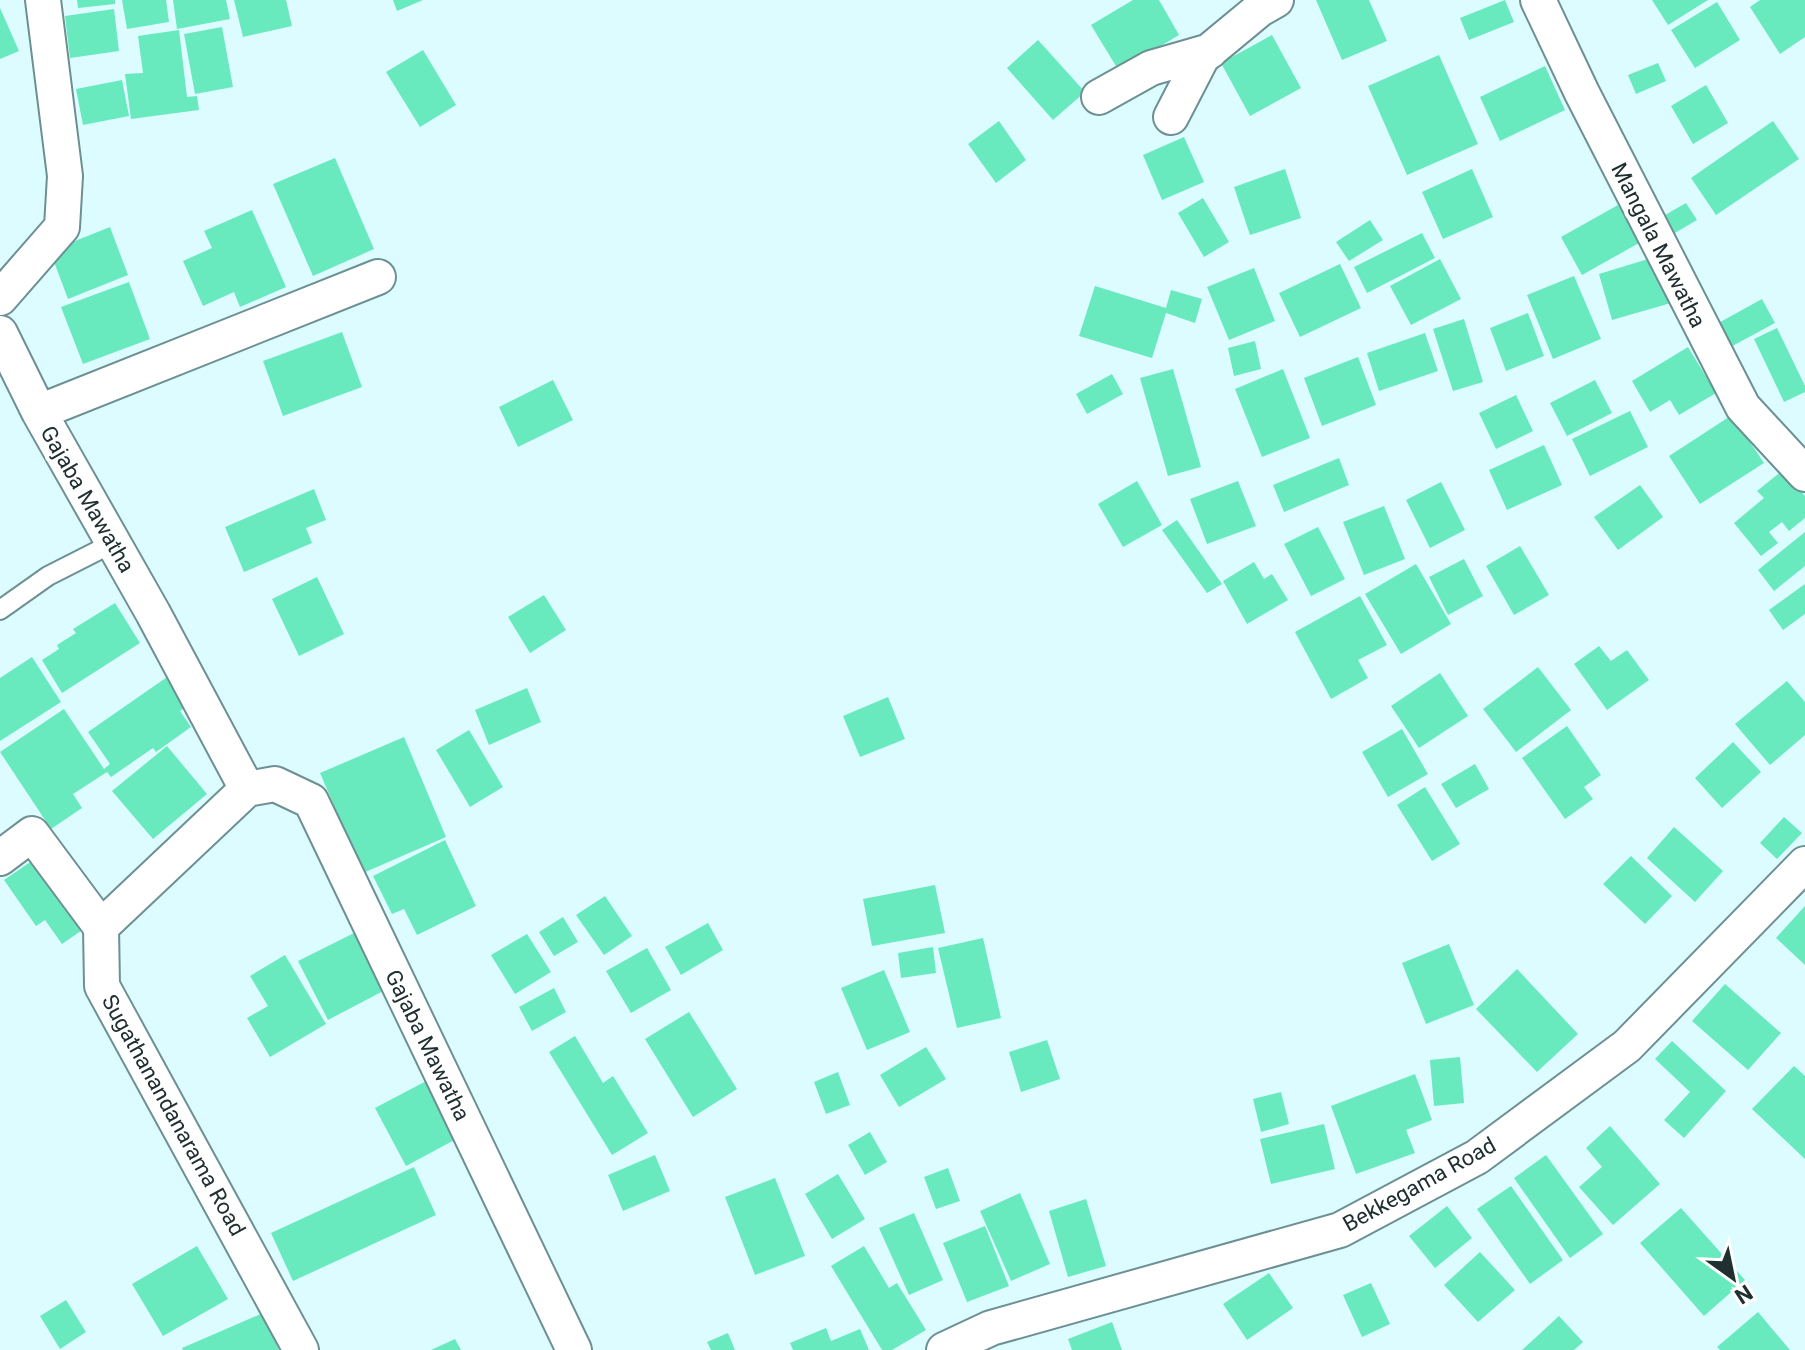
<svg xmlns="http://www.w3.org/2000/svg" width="1805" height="1350" viewBox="0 0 1805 1350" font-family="Roboto,sans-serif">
<rect width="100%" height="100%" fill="#ddfcff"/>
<path fill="#69e9be" d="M77,0H115V4L78,8Z
M122,0H166L169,22L127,29Z
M173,0H226L230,19L177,29Z
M234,0H286L292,26L243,37Z
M393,0H423L397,11Z
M1133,0H1159L1179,35L1119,71L1091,25Z
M1316,0H1369L1387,41L1342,60Z
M1505,0L1514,22L1469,40L1460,18Z
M1652,0H1708L1668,25Z
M1760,0H1805V37L1780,54L1750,7Z
M1717,2L1740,40L1695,68L1671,30Z
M0,8L19,51L0,59Z
M114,9L119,51L70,58L65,16Z
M222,27L233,87L195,94L184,34Z
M179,30L187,97L197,96L199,110L131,119L125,74L143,73L138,36Z
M1272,35L1301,88L1250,116L1221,63Z
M1038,40L1085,92L1053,120L1007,68Z
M423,50L456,105L420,127L386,72Z
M1439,55L1478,144L1407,175L1368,86Z
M1658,63L1666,81L1636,94L1628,75Z
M1545,66L1565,110L1500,141L1480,97Z
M122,80L129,116L83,125L76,89Z
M1706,85L1728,123L1693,144L1671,106Z
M999,121L1026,160L996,183L968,144Z
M1773,121L1799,159L1716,215L1691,178Z
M1184,137L1204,182L1162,200L1143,155Z
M335,158L374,249L313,276L273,184Z
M1285,169L1301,218L1250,235L1234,187Z
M1472,169L1493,217L1443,239L1422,192Z
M1203,198L1229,242L1204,257L1178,213Z
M1686,203L1697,220L1668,237L1658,219Z
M1618,205L1639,243L1582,275L1561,237Z
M252,210L286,287L240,307L234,292L203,306L183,261L212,248L204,231Z
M1370,220L1383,240L1349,261L1336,242Z
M110,227L128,275L68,299L50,251Z
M1422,233L1435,258L1367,293L1354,267Z
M1658,256L1671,303L1612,320L1599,274Z
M1440,259L1461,299L1411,325L1390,286Z
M1340,264L1361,308L1300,337L1279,293Z
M1254,268L1275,321L1229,340L1207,287Z
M1574,276L1601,339L1553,359L1527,295Z
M129,282L150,339L83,364L61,307Z
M1095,286L1166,308L1171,290L1202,299L1195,323L1166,313L1152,358L1079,336Z
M1762,299L1775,323L1725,350L1713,326Z
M1528,313L1544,356L1506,371L1490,328Z
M1464,319L1483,382L1453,391L1433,329Z
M1777,328L1805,386V392L1784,402L1754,339Z
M342,332L362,387L283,416L263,361Z
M1425,333L1438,371L1379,391L1367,353Z
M1255,341L1261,369L1234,376L1228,348Z
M1688,347L1716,393L1679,415L1670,400L1650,412L1632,381Z
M1358,357L1376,405L1322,426L1304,378Z
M1173,369L1201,467L1168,476L1140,378Z
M1283,369L1310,438L1262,457L1235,389Z
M1112,374L1123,394L1087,414L1076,394Z
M553,380L573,420L518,447L499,407Z
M1595,380L1612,413L1567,436L1550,403Z
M1516,395L1533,431L1496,449L1479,413Z
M1630,411L1648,447L1590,476L1572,439Z
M1732,415L1764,463L1700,504L1669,456Z
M1544,445L1562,485L1507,510L1489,470Z
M1339,458L1349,485L1284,512L1273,485Z
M1783,470L1805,496V518L1789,531L1782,522L1769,532L1778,543L1761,556L1734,523L1764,498L1757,491Z
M1137,481L1162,525L1123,547L1098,504Z
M1238,481L1256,526L1207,544L1190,499Z
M1441,482L1465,530L1430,548L1406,500Z
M1640,485L1663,517L1618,550L1594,517Z
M314,489L326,520L306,528L312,543L244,572L225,527Z
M1384,506L1405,559L1364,575L1343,522Z
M1177,520L1222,584L1207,593L1162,530Z
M1318,527L1345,579L1311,596L1284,544Z
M1805,532V566L1774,591L1758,570Z
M1520,546L1549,595L1514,615L1486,566Z
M1464,559L1483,596L1448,615L1429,577Z
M1254,562L1264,579L1272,574L1288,600L1247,624L1223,581Z
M1416,564L1451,624L1401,654L1365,594Z
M317,577L344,634L299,656L272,599Z
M1805,584V614L1783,630L1769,610Z
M544,595L566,630L530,653L508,617Z
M1360,596L1387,645L1358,660L1368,678L1331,699L1295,632Z
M115,603L140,643L62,693L42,660L59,649L57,645L76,633L73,629Z
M1599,646L1611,661L1627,650L1649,680L1607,710L1574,664Z
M32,657L61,702L0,741V678Z
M1538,667L1571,710L1516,752L1483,709Z
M1440,673L1468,716L1419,748L1391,706Z
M170,675L190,704L180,711L191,727L156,752L153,748L111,777L107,772L73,794L82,808L51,829L0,752L64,709L104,769L110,764L88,732Z
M1787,681L1805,702V735L1770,765L1735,724Z
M527,688L541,722L489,745L475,710Z
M888,697L905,739L860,757L843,716Z
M1567,726L1601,775L1584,787L1593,799L1565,819L1522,758Z
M1402,729L1428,774L1388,797L1362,752Z
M469,730L503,787L470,807L436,750Z
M404,737L446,837L363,873L320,773Z
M1733,742L1761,772L1722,808L1695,778Z
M167,746L207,794L153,839L112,791Z
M1475,764L1489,789L1456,808L1441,784Z
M1425,787L1460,844L1432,861L1397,805Z
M1784,817L1802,833L1777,859L1760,843Z
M1674,827L1723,871L1695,902L1647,858Z
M445,840L476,906L417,935L404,909L392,914L373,876Z
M39,856L88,926L62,944L45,920L36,926L4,880Z
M1631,856L1672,896L1645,924L1603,884Z
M935,885L945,933L872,946L863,899Z
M605,896L632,936L604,955L576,915Z
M1805,906V965L1776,938Z
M563,917L578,942L554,956L539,932Z
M708,923L723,950L681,975L665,947Z
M366,927L387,989L328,1020L298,961Z
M527,934L551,972L515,994L491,955Z
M983,938L1001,1018L957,1028L938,948Z
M1449,944L1474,1005L1426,1024L1402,963Z
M933,947L936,973L901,978L898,953Z
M647,948L671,990L631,1013L606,971Z
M285,955L326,1024L270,1057L247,1018L268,1006L250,976Z
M1517,969L1578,1034L1537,1072L1476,1009Z
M884,970L910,1032L867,1050L841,988Z
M1725,984L1781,1033L1748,1070L1692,1021Z
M554,988L566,1012L532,1031L519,1007Z
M689,1012L737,1089L693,1117L645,1039Z
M575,1036L603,1083L613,1076L648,1133L612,1155L549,1052Z
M1047,1040L1060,1079L1021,1092L1009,1052Z
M1672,1041L1726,1091L1684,1138L1664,1120L1690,1092L1655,1059Z
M926,1047L946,1079L899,1107L880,1075Z
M1460,1057L1464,1103L1434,1106L1430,1060Z
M1794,1066L1805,1076V1159L1752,1109Z
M838,1072L850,1105L826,1114L814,1082Z
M1415,1074L1432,1120L1406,1130L1415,1153L1356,1174L1331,1106Z
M430,1079L460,1137L406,1166L375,1108Z
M1281,1092L1289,1124L1261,1132L1253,1099Z
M1324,1124L1335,1169L1271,1184L1260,1139Z
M1610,1126L1660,1184L1613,1225L1579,1187L1602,1167L1586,1148Z
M870,1132L887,1162L865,1175L848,1145Z
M655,1155L670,1191L623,1211L608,1175Z
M1546,1155L1603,1234L1570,1258L1514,1178Z
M414,1167L436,1215L293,1281L271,1233Z
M948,1168L960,1201L936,1209L924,1177Z
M838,1174L865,1219L832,1239L805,1194Z
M775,1178L805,1256L755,1275L725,1197Z
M1511,1186L1563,1260L1530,1284L1477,1209Z
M1020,1193L1050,1264L1011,1281L980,1211Z
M1086,1199L1106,1266L1068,1277L1049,1211Z
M1447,1206L1472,1238L1435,1268L1409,1236Z
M1681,1208L1745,1280L1704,1316L1640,1243Z
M914,1213L943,1280L909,1295L879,1228Z
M985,1226L1009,1286L967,1302L943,1243Z
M197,1246L228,1299L163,1336L132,1284Z
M864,1246L889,1288L897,1283L926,1330L892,1350H882L831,1266Z
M1480,1252L1515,1290L1478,1322L1444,1285Z
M1269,1273L1293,1308L1247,1340L1223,1304Z
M1371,1283L1390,1324L1362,1337L1343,1295Z
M66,1300L86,1332L60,1349L40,1316Z
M1758,1312L1790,1350H1720L1717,1347Z
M263,1313L279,1350H183L182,1348Z
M1559,1316L1583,1342L1574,1350H1522Z
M1112,1322L1122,1350H1072L1068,1339Z
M826,1328L831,1341L860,1329L869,1350H793L790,1343Z
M728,1333L735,1350H711L707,1342Z
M455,1339L461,1350H431Z"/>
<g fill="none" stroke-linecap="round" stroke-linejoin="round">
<defs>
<path id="lane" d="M0,610L48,576L113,543"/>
<path id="street" d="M1538,0L1582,93L1743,407L1805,474
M1099,97L1151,68L1210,51
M1171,117L1202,57L1260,9L1276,0
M0,298L62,227L65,176L43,0
M0,333L39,412L153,613L247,789
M39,412L378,277
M0,858L32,834L101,927L102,986L301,1350
M101,927L247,789L275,784L311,801L574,1350
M944,1350L991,1328L1340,1230L1477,1157L1627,1046L1805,864"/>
</defs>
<use href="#lane" stroke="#6c9093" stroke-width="22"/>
<use href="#street" stroke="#6c9093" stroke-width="38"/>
<use href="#lane" stroke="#fff" stroke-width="18"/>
<use href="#street" stroke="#fff" stroke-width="34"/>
</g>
<g text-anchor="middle" stroke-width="8" stroke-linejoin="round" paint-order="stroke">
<g font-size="22" fill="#202f30" stroke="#fff">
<text transform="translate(1659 245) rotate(63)" y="8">Mangala Mawatha</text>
<text transform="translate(88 499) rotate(60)" y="8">Gajaba Mawatha</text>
<text transform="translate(428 1045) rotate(64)" y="8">Gajaba Mawatha</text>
<text transform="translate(174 1115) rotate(61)" y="8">Sugathanandanarama Road</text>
<text transform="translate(1419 1184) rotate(-29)" y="8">Bekkegama Road</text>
</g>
</g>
<g transform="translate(1733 1278) rotate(147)" stroke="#ffffff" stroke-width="6" paint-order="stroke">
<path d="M0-6L14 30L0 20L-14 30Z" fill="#202f30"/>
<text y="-12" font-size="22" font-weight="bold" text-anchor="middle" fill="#202f30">N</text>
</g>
</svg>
